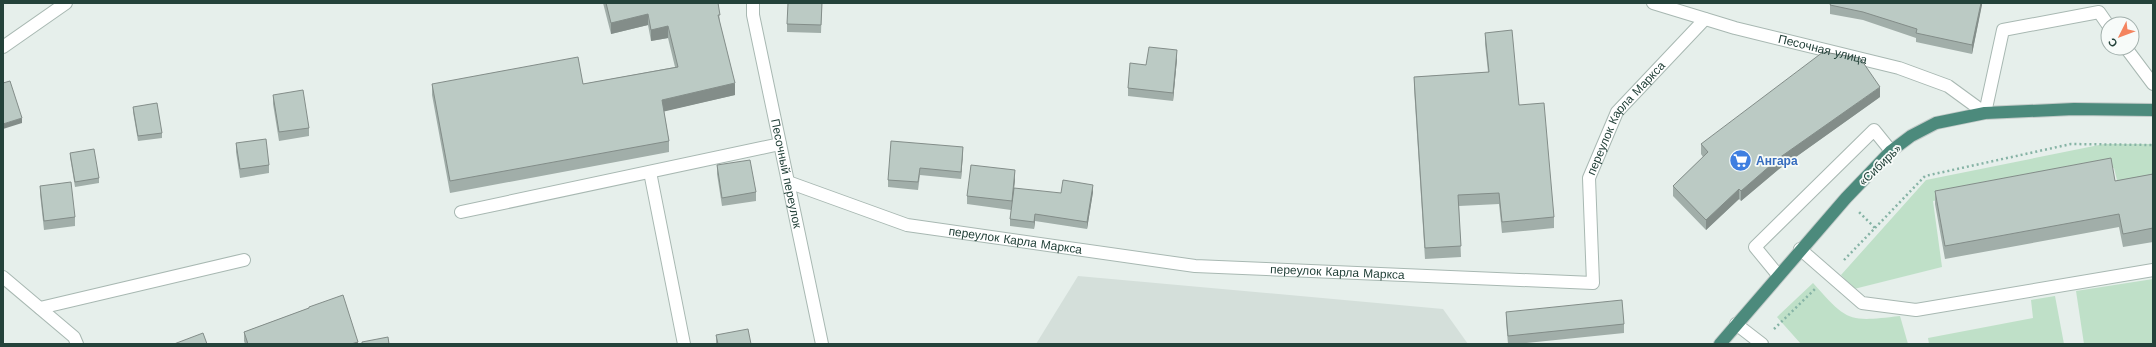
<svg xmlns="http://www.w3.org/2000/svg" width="2156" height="347" viewBox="0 0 2156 347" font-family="'Work Sans',sans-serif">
<rect width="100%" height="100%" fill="#e6efeb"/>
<path fill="#d4dfda" d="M1078,276L1443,309L1468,344H1036Z"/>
<path fill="#bfe0c8" d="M2104,144H2153V182L2119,188L2114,168L1933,201L1942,267L1854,289L1841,275L1926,180Z
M2153,279V344H2084L2076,291Z
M1813,283C1848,322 1848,322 1900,316L1908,344H1801L1777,317Z
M2055,296L2064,344H1929L1928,338L2033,318L2031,300Z"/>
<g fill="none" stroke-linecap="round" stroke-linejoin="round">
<defs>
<g id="service">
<path d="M3,47L66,3"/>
<path d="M2126,48L2153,84"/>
<path d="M1985,113L2003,30L2099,12L2108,25"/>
<path d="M650,172L684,344"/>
<path id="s1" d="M788,182L907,225L1195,266L1593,283L1589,178L1617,112L1705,19"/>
<path d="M461,212L780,144"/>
<path d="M1800,249L1862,303L1916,310L2153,270"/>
<path d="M1778,275L1755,247L1874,130L1891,151"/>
<path d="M40,308L244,260"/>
<path d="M1736,324L1762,344"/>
</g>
<g id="minor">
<path id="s2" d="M753,3V15L822,344"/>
<path id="s3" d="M1653,3L1735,28L1899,68L1948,86L1985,113"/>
<path d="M3,277L74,337L77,344"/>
</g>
<path id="trunk" d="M1720,344L1846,198L1891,151L1911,136L1936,123L1985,113L2074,109L2153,110"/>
</defs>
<use href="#service" stroke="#a8b8b2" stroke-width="14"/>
<use href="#minor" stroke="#a8b8b2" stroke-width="14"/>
<use href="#trunk" stroke="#c2cac8" stroke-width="14"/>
<path stroke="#86b3a5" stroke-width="2.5" stroke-dasharray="2 3" stroke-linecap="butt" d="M1875,228L1925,176L2071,144L2153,145
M1844,260L1875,228L1859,212
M1774,329L1816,288"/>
<use href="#service" stroke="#fff" stroke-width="12"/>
<use href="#minor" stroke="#fff" stroke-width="12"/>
<use href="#trunk" stroke="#4c8a7c" stroke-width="12"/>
</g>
<path fill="#a1aea9" d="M603,3H718L720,23L735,95L664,111L669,141V152L450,193L432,95V84H583L675,67L668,38L651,41L648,25L611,34Z
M822,3L821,33L787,32V24Z
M1982,3L1972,54L1916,42V38L1863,20L1830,14V5Z
M1485,33L1519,105L1554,217V228L1502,233L1499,204L1459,206L1461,257L1425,259L1414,88V77L1488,72L1485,44Z
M1177,59L1173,101L1128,96V88L1146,65Z
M273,95L309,128V136L279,141L273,104Z
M1880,97L1779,169L1741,201L1739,199L1706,230L1673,196V186L1703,157L1701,154V144Z
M133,107L162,133V138L138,141L133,112Z
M236,143L269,165V173L240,178L236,152Z
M963,147L961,179L920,175L918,190L888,187V180Z
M70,153L99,178V183L75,187L70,157Z
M717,165L756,192V201L722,206L717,174Z
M2153,174V242L2123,247L2119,227L1945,259L1935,204V191L2115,181Z
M1015,179L1013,196L1061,193L1093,192L1087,229L1035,221L1034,229L1010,226V219L1011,210L967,204V196Z
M40,186L75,217V226L44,230L40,194Z
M309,307L358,344H245L244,341V332L309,308Z
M1506,312L1624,324V333L1516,344H1508L1506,321Z
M716,335L751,344H716Z"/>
<path fill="#838d89" d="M1981,3H1982V5L1972,54V45Z
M648,14V25L611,34V23Z
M668,26V38L651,41V30Z
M1177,50V59L1173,101V93Z
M735,83V95L662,112V100Z
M1880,87V97L1779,169L1741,201V191L1779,158Z
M22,118V123L3,129V124Z
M963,147V154L961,179V172Z
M1015,170V179L1012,210V201Z
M1093,185V192L1087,229V222Z
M1739,189V199L1706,230V220Z
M1035,214V221L1034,229V222Z
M358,342V344H351Z"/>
<path fill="#bbcac4" stroke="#838d89" d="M606,3H718L720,15H718L735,83L662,100L669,141L450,181L432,84L578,57L583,84L678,67L668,26L651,30L648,14L611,23Z
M788,3H822L821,25L787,24Z
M1831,3H1981L1972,45L1916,33L1917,29L1863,12L1830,5Z
M1512,30L1519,105L1544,103L1554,217L1502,222L1499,193L1458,195L1461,246L1425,248L1414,77L1489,72L1485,33Z
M1149,47L1177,50L1173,93L1128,88L1130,63L1146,65Z
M1823,52L1860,58L1880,87L1779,158L1741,191L1739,189L1706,220L1673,186L1708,152L1701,144Z
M10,81L22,118L3,124V83Z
M303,90L309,128L279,132L273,95Z
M157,103L162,133L138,136L133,107Z
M266,139L269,165L240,169L236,143Z
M891,141L963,147L961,172L920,168L918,182L888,180Z
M94,149L99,178L75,182L70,153Z
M2111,158L2115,181L2153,174V228L2123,234L2119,214L1945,246L1935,191Z
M750,160L756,192L722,198L717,165Z
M971,165L1015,170L1012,201L967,196Z
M1063,180L1093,185L1087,222L1035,214L1034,222L1010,219L1014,188L1061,193Z
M71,182L75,217L44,221L40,186Z
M343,295L358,342L351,344H248L244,332L309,308V307Z
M1622,300L1624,324L1508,336L1506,312Z
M748,329L751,344H718L716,335Z
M203,333L207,344H174Z
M388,337L389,344H362V342Z"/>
<defs>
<symbol id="supermarket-disc" viewBox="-11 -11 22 22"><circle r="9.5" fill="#3f7fe0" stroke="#f7fbf9"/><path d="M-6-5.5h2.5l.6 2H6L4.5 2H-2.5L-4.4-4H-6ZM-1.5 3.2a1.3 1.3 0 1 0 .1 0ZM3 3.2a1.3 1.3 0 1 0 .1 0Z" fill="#fff"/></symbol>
</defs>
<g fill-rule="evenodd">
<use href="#supermarket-disc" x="1728" y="148" width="25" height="25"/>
</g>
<g text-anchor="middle" stroke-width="3.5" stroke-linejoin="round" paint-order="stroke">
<g font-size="12" fill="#24423a" stroke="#f7fbf9">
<text dy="4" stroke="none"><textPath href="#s3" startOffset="176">Песочная улица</textPath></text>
<text dy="4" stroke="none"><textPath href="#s1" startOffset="992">переулок Карла Маркса</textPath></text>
<text transform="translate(1880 165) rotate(-44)" y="4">«Сибирь»</text>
<text dy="4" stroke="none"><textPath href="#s2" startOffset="174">Песочный переулок</textPath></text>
<text dy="4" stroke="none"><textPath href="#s1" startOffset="236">переулок Карла Маркса</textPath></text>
<text dy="4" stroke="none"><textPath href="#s1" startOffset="560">переулок Карла Маркса</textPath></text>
</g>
<g font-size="12" font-weight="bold" fill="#366cbe" stroke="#f7fbf9" text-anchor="start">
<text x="1756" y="165">Ангара</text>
</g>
</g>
<rect width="2156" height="347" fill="none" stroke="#24423a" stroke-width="8"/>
<g transform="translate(2120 36) rotate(228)"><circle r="19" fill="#f7fbf9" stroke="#a3b1ad"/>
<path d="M0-3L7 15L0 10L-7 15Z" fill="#f4845f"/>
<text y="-6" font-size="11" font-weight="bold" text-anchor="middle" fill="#24423a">С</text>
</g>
</svg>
